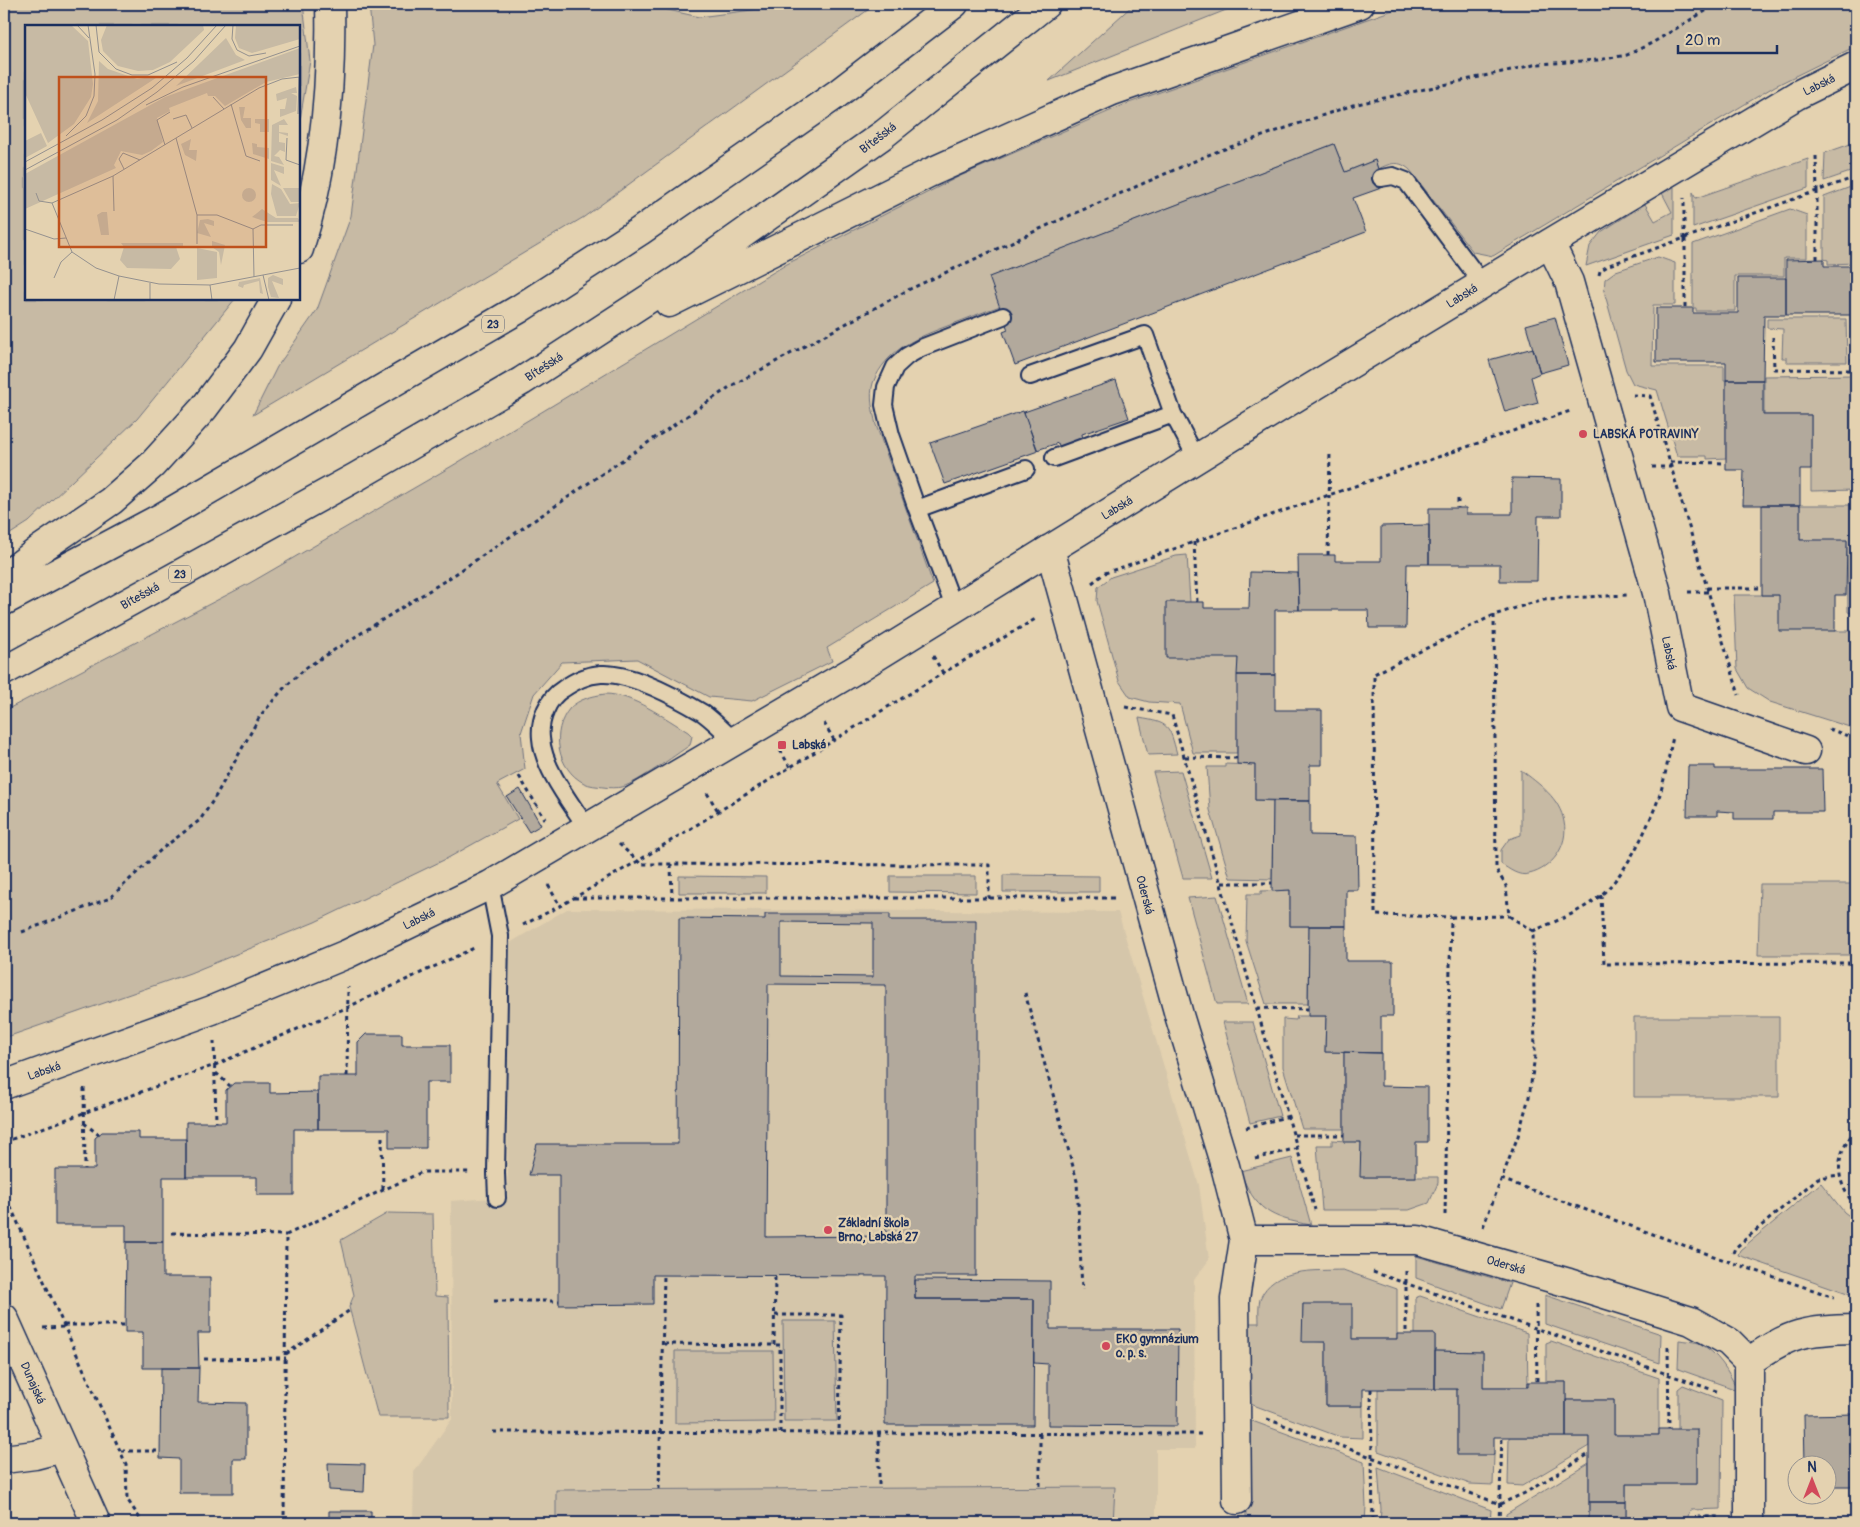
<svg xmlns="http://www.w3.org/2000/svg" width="1860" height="1527" viewBox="0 0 1860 1527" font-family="Pangolin,sans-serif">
<rect width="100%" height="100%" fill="#e4d2b0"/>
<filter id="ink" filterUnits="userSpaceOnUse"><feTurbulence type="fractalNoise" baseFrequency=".02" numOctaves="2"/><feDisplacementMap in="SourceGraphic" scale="10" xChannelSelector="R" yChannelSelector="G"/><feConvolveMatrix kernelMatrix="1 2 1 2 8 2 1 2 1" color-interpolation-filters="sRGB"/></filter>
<g filter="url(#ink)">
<path fill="#d5c6aa" d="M567,909L1118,912L1199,1185L1209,1260L1194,1280L1195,1449H1156V1523H413L414,1472L452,1419L451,1201L508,1197V944Z"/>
<path fill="#c7baa4" stroke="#717481" d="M4,4H303L310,61L299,125V26H26V299H235L137,419L29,522L4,538Z
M369,4H642L699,17L797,4H876L584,217L253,415L277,367L317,310L351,216L373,45Z
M1134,4H1241L1049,81Z
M1410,4H1856V46L1775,86L1493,256L1473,252L1410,170C1399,160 1391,163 1378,169L1375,160L1345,172L1334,144L990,277L1000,306C983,312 966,319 950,325C918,337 886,349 873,383C869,397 873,411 876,425L933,584L827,648L832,661L752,701L709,697L637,659L562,662L534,694L521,733L525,769L497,784L518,819L448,858L315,922L190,973L4,1038V711L250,583L452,466L787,264L958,177L1126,104Z
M1856,142V170L1824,181L1825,153Z
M1808,159V188L1693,228V192L1696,198Z
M1856,185V263L1828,264V260L1824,259V197Z
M1674,187V235L1586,266L1590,246L1601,232L1645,204L1655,221L1672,212L1662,193Z
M1790,209L1807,215V258H1784V276H1735V311H1696V308H1693V244Z
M1658,257L1675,263V305H1653L1652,366H1724V380H1726V458L1707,459V456H1677L1657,390L1633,384L1626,370L1604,291L1605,279L1616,271Z
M1767,319H1846L1847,362H1787V358H1782L1783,329L1767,328Z
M1856,375V490L1811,491V415H1764V376Z
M1800,505H1856V614L1848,612L1847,541L1800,540Z
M1187,555L1190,602L1238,658L1237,753H1193L1180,704L1149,702L1130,697L1119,681L1097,601L1098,587L1111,577L1176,556Z
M1734,595H1779L1835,631H1856V729L1770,702L1748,688L1737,669Z
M605,694C632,694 665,718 688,732L692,736L690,745C674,756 639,782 622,787C616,788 609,788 603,787C597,786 590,786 584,783C557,769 550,731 570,708C579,699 592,696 605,694Z
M1139,718C1170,723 1169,725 1177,754L1148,755Z
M1225,764L1255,765V800L1273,801L1272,879L1230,878L1210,810L1207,767H1225Z
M1521,770C1539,784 1560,798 1564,822C1569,845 1552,869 1529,874C1519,877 1509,869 1501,864V850L1509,839L1521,835Z
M1181,771L1212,878H1183L1153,772Z
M1003,875L1099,876V892H1003Z
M679,876L766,877V893H679Z
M890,876H976V893L890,892Z
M1760,884H1856V955H1758Z
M1290,890V926H1309L1308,1004H1266L1246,941L1247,894H1261V891Z
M1217,896L1248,1004H1217L1188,898Z
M1297,1016H1326L1325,1052H1344V1129H1302L1283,1067V1019L1296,1020Z
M1634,1017H1779V1097H1634Z
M1223,1022H1253L1280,1116L1250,1123Z
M1332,1140L1361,1142V1177H1438V1183L1429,1203L1409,1210H1322L1317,1145H1332Z
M1292,1158L1311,1225C1270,1218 1255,1210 1240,1171Z
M1821,1183L1844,1212L1856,1221V1296L1738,1255L1740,1250Z
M388,1213L433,1214L435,1296L448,1297L449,1417H378L349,1307L354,1295L341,1240Z
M1416,1256L1510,1283L1501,1309L1416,1278Z
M1343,1270L1397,1289V1339H1352L1303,1304V1341L1326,1342V1406H1363V1438L1340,1437L1245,1402L1243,1323H1259C1259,1316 1258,1306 1260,1299C1273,1267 1315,1271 1343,1270Z
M1545,1295L1661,1334L1660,1363L1545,1324Z
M1420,1296L1527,1333L1528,1387H1483V1352L1435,1351V1334H1415V1298Z
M783,1321H835L837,1421H784Z
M1679,1340C1685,1341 1693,1341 1699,1343C1718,1353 1729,1371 1737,1390L1678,1369Z
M1551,1341L1659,1378V1435H1614V1400H1566V1382H1546V1343Z
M675,1351H773L774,1422L675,1423Z
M1683,1385L1722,1400L1721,1509L1690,1510L1686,1523H1626V1484H1697V1430L1678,1429V1389Z
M1378,1389H1457V1454L1494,1455L1493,1485L1470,1484L1378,1451Z
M1244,1418L1364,1462L1366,1507L1365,1521L1246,1517Z
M1509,1437H1589V1446L1522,1486L1508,1485Z
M1589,1463V1523H1506V1514Z
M1378,1467L1491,1510L1490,1523H1380L1381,1509Z
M1115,1487L1113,1523L556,1522V1490Z"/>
<path fill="#b2a99c" stroke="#1b2f5e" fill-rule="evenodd" d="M1334,144L1345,172L1375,160L1384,187L1353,198L1366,232L1015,365L1003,332L1008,330L989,277Z
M1824,259V266H1856V315H1786V260Z
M1738,278H1786V315H1764L1763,380H1726V362H1656V308H1693V313H1738Z
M1555,317L1568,365L1540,373L1526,325Z
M1533,348L1540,373L1531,377L1538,403L1505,412L1489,360Z
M1116,380L1129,418L1082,434L1083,440L1060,448L1058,443L1037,450L1024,412Z
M1726,380H1763V415H1811V470H1800V505H1743L1744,470H1726Z
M1023,411L1038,451L945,484L930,443Z
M1512,478L1561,479V516H1538L1537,581H1500V564H1429V508H1466V514H1512Z
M1762,505H1800V540H1847L1846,595H1835V631H1779V595H1762Z
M1429,525V564H1407L1406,628H1369L1368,610H1299L1298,555H1335V561H1381V526Z
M1250,572L1298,573L1299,610H1275V675H1237L1238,658H1166V602H1204V608H1249Z
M1237,675H1275V710H1322V765H1310V801L1255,800V765L1237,764Z
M1688,766H1715V769H1822L1823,812H1773V819H1734V812L1717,811V816H1687Z
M520,789L541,825L529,832L507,797Z
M1273,801H1310V835L1357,836L1358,890H1346V926H1290V890L1272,891Z
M765,914H890V920H976V1276H915V1299H1034L1033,1425H885L886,1276L653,1275V1304L559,1305V1175H529L537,1144H678L679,918L765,919ZM781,922L873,923V977L781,976ZM768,984L886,985V1236L766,1237Z
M1309,926H1346V961H1393V1016H1381V1053L1325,1052L1326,1016H1308Z
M366,1034H402V1045H450V1082H426V1148H389V1129H318V1076H358V1042Z
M1344,1052L1381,1053V1086L1428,1087V1142H1416V1177H1360L1361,1142H1344Z
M234,1083H270V1093L318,1092V1129H294V1195H257V1177H186V1122H226V1090Z
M102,1132H139V1139H186V1177H163V1242H126V1225H55V1169H95V1138Z
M126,1242H163V1277H210V1333H198L199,1368H143V1332H125Z
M915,1280L1050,1281V1329H1178L1177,1426L1048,1425V1364L1034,1363V1299H915Z
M1303,1304H1352V1339H1397V1334H1435V1389H1363V1406H1326V1342H1302Z
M1435,1351L1483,1352V1387H1528V1382H1566V1437H1494V1455H1457V1389H1435Z
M161,1368H199L198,1402L246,1403V1459H233V1493H179V1459L160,1458Z
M1566,1400H1614V1435H1659V1429H1697V1484H1626V1502H1589V1437H1566Z
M1856,1414V1486H1828V1464H1805L1804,1415Z
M328,1463L365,1464L364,1492L329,1490Z
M1589,1502H1626V1523H1589Z
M329,1511H371V1523H329Z"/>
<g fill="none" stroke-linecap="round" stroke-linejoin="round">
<defs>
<path id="service" d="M1381,178L1393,176L1406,181L1482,283
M1030,376L1145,335L1173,414L1197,459
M1054,458L1173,414
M917,509L1026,469
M954,607L917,509L891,435L884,405L886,387L895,367L907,356L921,348L1003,316
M587,828C571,803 543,769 541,738C539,720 548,698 563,689C575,681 586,675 601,674C630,672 678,698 703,713C714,721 724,731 734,741
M490,885L500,936L496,1173L497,1198"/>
<path id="minor" d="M1550,243L1569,282L1657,593L1680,707L1806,751
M1050,549L1179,1015L1225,1166L1244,1240L1235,1299L1237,1500
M4,1085L212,1010L347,954L490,885L853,671L1301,394L1550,243L1797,95L1856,66
M1244,1240H1418L1569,1283L1691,1321L1729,1342L1749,1362V1523
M4,1318L96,1523
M1749,1362C1790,1332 1806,1330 1856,1329
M4,1459L35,1455L62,1448"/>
<path id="trunk" d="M299,249C325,169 332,87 330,4
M669,303L929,173L1112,91L1360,4
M4,577L39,550L111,501L152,465L204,408L248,349L276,299
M4,601L162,517L519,309L640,231L837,94L954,4
M4,671L356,477L522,381L679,279L884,134L1046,4"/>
</defs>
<use href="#service" stroke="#1b2f5e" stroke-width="20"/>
<use href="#minor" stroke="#1b2f5e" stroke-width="31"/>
<use href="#trunk" stroke="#1b2f5e" stroke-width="31"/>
<path stroke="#1b2f5e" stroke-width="3" stroke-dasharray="4 4" stroke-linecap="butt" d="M1816,156L1817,191
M1817,191V259
M1684,239V198
M1685,239V308
M1599,275L1600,271L1609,265L1856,177
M1773,337L1774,369L1856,370
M1852,370V322
M1633,395L1650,396L1739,695
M1670,462L1726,463
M1652,467H1671
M1458,499V508
M1194,542L1197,602
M1328,555L1330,452
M1092,583L1105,573L1573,410
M1707,588H1762
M1688,592H1708
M1494,615L1496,869L1506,886L1509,916L1533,931
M933,656L943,673
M1125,707L1172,715L1315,1210
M824,723L834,740
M1829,729L1856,739
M780,750L790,767
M1185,757L1237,758
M519,776L545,819
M707,793L718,811
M619,844L641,864L989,865V899
M671,864L672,899
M1222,883H1272
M548,885L560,906
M1601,895L1604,964L1856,963
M574,898H1116
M1451,917L1509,916
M523,925L560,906L638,861L943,673L1037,618
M22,932L110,898L163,848L200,820L214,799L260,716L284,688L307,667L454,575L731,386L910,289L1055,222L1213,153L1353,105L1538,64L1598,60L1627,55L1652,43L1717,4
M1025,993L1077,1181L1082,1290
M1257,1008L1308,1009
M214,1041L216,1122
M216,1073L230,1086
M347,1076L348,987
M84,1088L85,1169
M84,1123L99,1135
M1246,1128L1289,1116
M1856,1130C1834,1154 1834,1182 1856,1206
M1294,1135H1344
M382,1137L383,1190
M4,1142L215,1065L348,1007L474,948
M1255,1159L1298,1148
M1501,1179L1730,1262L1834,1297
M4,1192L126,1464L127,1499L143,1523
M1445,1215L1451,917L1375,915L1374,674L1494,615L1544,599L1627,595
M1483,1227L1518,1136L1529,1097L1535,1056L1533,931C1556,921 1581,912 1601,895C1626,874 1646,831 1658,800C1665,780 1668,758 1673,737
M172,1233L286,1235
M1733,1253L1735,1248L1818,1178L1840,1175
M1406,1271V1334
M1373,1272L1719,1392
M494,1301H559
M1536,1305L1537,1382
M775,1315H841L839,1433
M64,1325H126
M43,1328L65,1327
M664,1344L780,1345V1433
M774,1345L775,1275
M1668,1347L1669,1429
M286,1354L350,1310
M204,1359L286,1358
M1371,1389L1373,1523
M1267,1419L1500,1504L1525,1493L1589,1454
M493,1432L1205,1434
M879,1433V1488
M1040,1434V1487
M121,1451H160
M659,1489L664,1275
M284,1523L286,1235L422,1172H471
M1499,1523L1502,1437
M1694,1523L1696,1517H1719"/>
<use href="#service" stroke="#e4d2b0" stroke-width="16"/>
<use href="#minor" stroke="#e4d2b0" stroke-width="28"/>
<use href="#trunk" stroke="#e4d2b0" stroke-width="28"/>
</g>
</g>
<g fill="#d1495b" stroke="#e4d2b0" stroke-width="2">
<circle cx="1583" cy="434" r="5"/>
<rect x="777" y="740" width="10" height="10" rx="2.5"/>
<circle cx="828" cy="1230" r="5"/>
<circle cx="1106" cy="1346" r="5"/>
</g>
<g text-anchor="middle" stroke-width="4.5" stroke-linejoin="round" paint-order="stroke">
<g fill="#e4d2b0" stroke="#576077" stroke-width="1">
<rect x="482" y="315.5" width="22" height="17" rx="4"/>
<rect x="169" y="565.5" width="22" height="17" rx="4"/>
</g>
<g font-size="11" font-weight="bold" fill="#1b2f5e">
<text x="493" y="328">23</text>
<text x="180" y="578">23</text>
</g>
<g font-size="12" fill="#1b2f5e" stroke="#e4d2b0">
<text transform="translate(1819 85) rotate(-26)" y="4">Labská</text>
<text transform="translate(878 138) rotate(-37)" y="4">Bítešská</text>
<text transform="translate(1462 296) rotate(-32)" y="4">Labská</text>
<text transform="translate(544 367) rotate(-33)" y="4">Bítešská</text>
<text transform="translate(1117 508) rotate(-31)" y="4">Labská</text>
<text transform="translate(140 596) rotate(-29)" y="4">Bítešská</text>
<text transform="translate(1669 653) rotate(79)" y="4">Labská</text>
<text transform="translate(1145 895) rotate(75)" y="4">Oderská</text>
<text transform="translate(419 919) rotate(-26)" y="4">Labská</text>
<text transform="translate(44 1071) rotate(-19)" y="4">Labská</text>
<text transform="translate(1506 1265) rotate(16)" y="4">Oderská</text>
<text transform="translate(33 1383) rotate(66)" y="4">Dunajská</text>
</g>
<g font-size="12" font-weight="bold" fill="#1b2f5e" stroke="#e4d2b0" text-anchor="start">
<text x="1593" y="438">LABSKÁ POTRAVINY</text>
<text x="792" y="749">Labská</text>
<text x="838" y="1227">Základní škola<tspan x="838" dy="14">Brno, Labská 27</tspan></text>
<text x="1116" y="1343">EKO gymnázium<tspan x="1116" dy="14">o. p. s.</tspan></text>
</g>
</g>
<g transform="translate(25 25)">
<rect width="275" height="275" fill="#e4d2b0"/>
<path d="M0,0H46L63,16L68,59L66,72L49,99L23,118L0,68ZM82,0H178L179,5L145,37L128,45L113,46L93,41L78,26L76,15ZM211,0H275V14L227,28L214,23L210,13ZM201,13L211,30L220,35L151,61ZM275,23V49L241,57L200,81L190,71H183L182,68L144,83L145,86L132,93L138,117L126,126L117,130L96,126L89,140L91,143L0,184V149L140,72ZM74,36L83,44L112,54L134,51L62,98L73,76ZM271,62L272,68H266L272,71L271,86L255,92V84H260L262,73L252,76L251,69ZM214,82H220L218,93H226V103H221L216,95ZM230,94H244V107H235V99L230,98ZM259,94L263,100H254V107L263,108V111L254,108V117L260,118V127L255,125L249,131L254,132L259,140L246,136L247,100ZM16,108L22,121L0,133V116ZM166,114L164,125H172L171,136L160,130L156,119ZM227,118L232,119V122L244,123V134L228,129ZM246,138L259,142V149L249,145L256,161L246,155ZM247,159L256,164L265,179L275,178L271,191H252L246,169ZM258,163H275V177H266ZM217 170a7 7 0 1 1 14 0a7 7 0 1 1-14 0ZM237,184L251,193H273L275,197H242L227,192ZM77,187H82L84,210H76L72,190ZM183,194L189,196V201L179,198L186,212L172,208L175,195ZM187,216L200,220L196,240L194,227L187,222ZM96,218H158V222H151L155,234L146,244L102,243L95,235L99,222ZM172,223L192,227V253L172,255ZM248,250L258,254V260L247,256L254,273L246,272L243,262V253ZM235,253L238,269L235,268L234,256L219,260L218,263L213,261L214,257Z" fill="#c7baa4"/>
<path fill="none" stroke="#94918f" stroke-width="1" d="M52,0L64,13M71,0L74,27L91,44L107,50H123L152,37M208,0L207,14L212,25L224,31L241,28M188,72L199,84M206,79L221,131L235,136M121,80L158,62L275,21M273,89L274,52M148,94L161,90L167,103M41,111L61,91L69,71L70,49L63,0M151,113L172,190V219M262,113L261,135L275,140M140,120L132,95L145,87M0,137L77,95L127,63L162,33L192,0M99,144L94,134L98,128L115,135M0,145L92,95L132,67L169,36L201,0M88,151L89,186M11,168L14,176L27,178M27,178L47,227L71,243L94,251L134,259L185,260L275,243M27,178L88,151L234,63L257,54L275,52M172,190H192L228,204L229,252M0,204L29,214L41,213M228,204L236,200H268M238,250L244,275M29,253L36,237L47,227M125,258V275M185,260L187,275M89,275L94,251"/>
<path fill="#bf511c" fill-opacity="0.15" stroke="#bf511c" stroke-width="2.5" d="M34,52H241V222H34Z"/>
<rect width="275" height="275" fill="none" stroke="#1b2f5e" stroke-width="2.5"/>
</g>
<rect width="1860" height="1527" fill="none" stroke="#e4d2b0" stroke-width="20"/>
<rect x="10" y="10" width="1840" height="1507" fill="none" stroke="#1b2f5e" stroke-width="2" filter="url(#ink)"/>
<g transform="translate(1812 1480)"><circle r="24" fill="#e4d2b0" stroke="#94918f"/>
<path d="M0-4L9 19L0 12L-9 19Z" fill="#d1495b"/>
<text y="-8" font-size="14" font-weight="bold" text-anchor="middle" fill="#1b2f5e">N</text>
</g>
<path d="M1678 45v8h99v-8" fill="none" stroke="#1b2f5e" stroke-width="2.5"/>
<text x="1685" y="45" font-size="15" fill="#1b2f5e" stroke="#e4d2b0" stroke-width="4" paint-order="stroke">20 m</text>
</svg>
